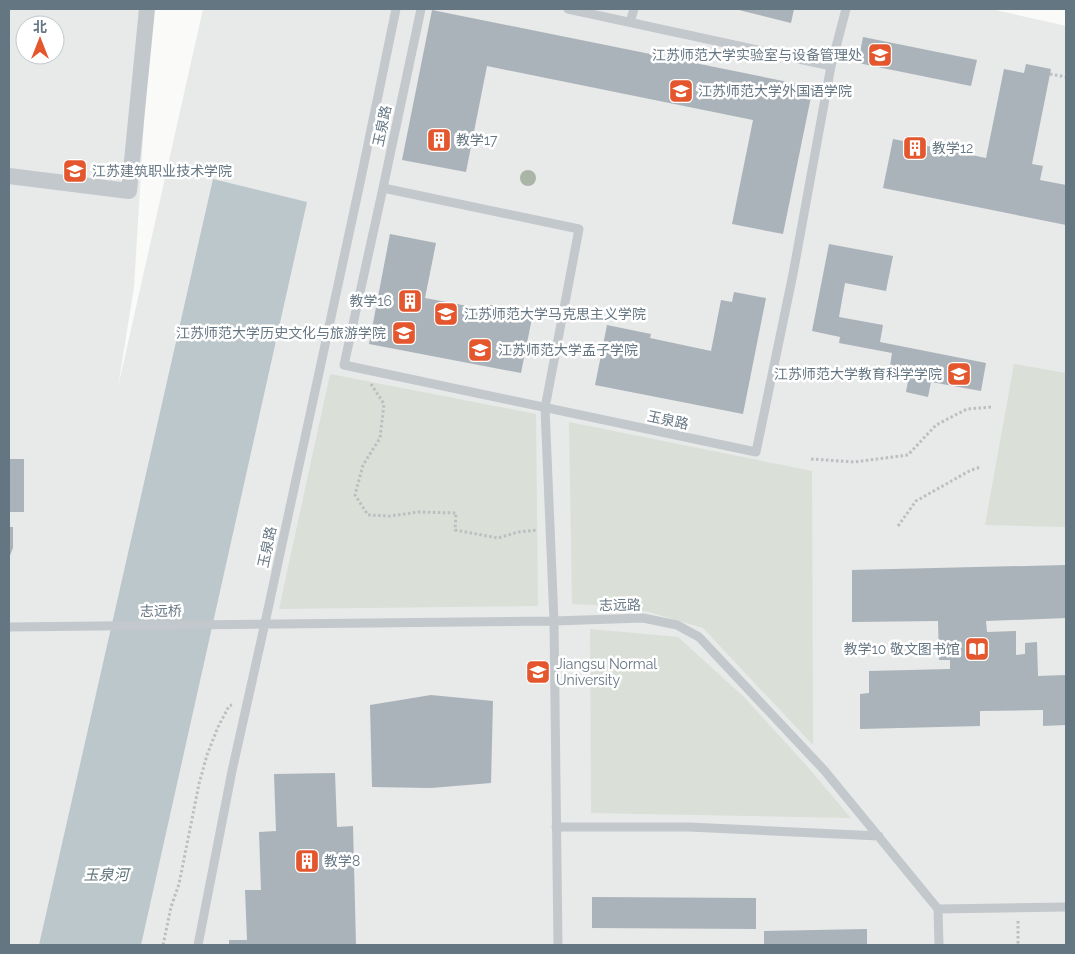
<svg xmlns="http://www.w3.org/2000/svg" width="1075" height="954" viewBox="0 0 1075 954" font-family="Raleway,'Noto Sans SC',sans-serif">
<rect width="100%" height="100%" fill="#fafaf8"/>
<path fill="#e8e9e9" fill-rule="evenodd" d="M9,9H151L134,287L118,387L203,9H991L1066,26V945H9ZM25,25H55V55H25Z"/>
<path fill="#dadfd7" d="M1014,364L1066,373V527L985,525Z
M330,374L536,414L538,606L279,609Z
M569,422L812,471L813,745L703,628L649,612L612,606L572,604Z
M590,629L678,637L744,697L805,764L851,818L591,813Z"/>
<path fill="#bbc7cb" d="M213,179L307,202L141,945H39Z"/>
<path fill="#aab3b9" d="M735,9H794L791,23Z
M432,10L813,87L783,234L732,224L753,120L487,66L466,172L402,160Z
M863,37L977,60L971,86L858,63Z
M1026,64L1051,69L1032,164L1043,166L1040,180L1066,185V225L883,188L893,139L986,158L1004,69L1024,73Z
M390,234L436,243L425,298L489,310L490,305L533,313L521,373L369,344Z
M829,244L893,256L886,291L845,283L839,317L883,325L880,342L986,363L981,391L931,382L928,397L906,392L910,370L890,366L892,353L839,343L840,337L812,331Z
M734,292L766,298L743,414L595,385L607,325L651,334L650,338L711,351L721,300L732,302Z
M9,459H24V512H9Z
M9,527H13V548L9,558Z
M1066,565V618L986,621L987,632L1016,631V655L1025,654V643L1037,642L1038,676L1066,675V725L1043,726V710L980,711V726L860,729V694L869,693V671L950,669V660H939L938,621L852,622V570Z
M431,695L493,701L491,783L431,788L372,787L370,705Z
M335,773L337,827L353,826L356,945H229V940H247L245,890H261L259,832L276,831L274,774Z
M592,897L756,898V929L592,928Z
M867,929V945H764V931Z"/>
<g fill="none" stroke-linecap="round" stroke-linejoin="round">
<path stroke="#bbbfc2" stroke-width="3" stroke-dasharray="2.5 2.5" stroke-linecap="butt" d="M1050,74L1066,77
M371,384L384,404L380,438L363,465L355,495L368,515L390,516L419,512L456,513L455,530L498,538L518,532L537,530
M811,459L854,462L908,455L936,425L967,409L992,407
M898,526L916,501L971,470L981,467
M1018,921V945
M163,945L171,907L179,884L199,784L207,755L218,727L229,706L232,705"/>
<path stroke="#c3c8cc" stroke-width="9" d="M421,9L383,188L344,365L756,452L793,274L831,66L568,9
M630,22L634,9
M831,66L846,9
M383,188L579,229L545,408L554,621L558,945
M9,627L554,621L643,618L677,625L699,637L824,770L938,909
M556,827H689L879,836
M198,945L232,771L265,623L360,183L396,9
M939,945L938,909L1066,907"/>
<path stroke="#c3c8cc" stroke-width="16" d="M9,176L129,191L147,9"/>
</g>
<circle fill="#aab4a7" cx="528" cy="178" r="8"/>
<defs>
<symbol id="university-square" viewBox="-11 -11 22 22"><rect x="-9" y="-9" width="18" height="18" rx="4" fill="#e4572e" stroke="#fff"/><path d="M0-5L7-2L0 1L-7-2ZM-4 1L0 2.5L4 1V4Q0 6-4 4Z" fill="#fff"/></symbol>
<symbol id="building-square" viewBox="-11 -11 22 22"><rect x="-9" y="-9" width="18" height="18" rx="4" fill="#e4572e" stroke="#fff"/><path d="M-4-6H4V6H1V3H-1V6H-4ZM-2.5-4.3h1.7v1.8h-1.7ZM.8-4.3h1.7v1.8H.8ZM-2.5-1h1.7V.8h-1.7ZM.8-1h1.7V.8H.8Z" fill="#fff"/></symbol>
<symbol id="library-square" viewBox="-11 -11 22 22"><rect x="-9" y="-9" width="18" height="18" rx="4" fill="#e4572e" stroke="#fff"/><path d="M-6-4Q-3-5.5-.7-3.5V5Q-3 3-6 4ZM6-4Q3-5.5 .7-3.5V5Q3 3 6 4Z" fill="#fff"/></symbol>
</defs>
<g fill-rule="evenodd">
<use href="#university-square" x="866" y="41" width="28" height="28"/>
<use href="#university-square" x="667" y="77" width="28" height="28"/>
<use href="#building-square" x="425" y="126" width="28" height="28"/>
<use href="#building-square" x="901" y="134" width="28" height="28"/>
<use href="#university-square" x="61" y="157" width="28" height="28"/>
<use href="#building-square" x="396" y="287" width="28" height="28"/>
<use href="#university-square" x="432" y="300" width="28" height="28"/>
<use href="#university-square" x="390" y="319" width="28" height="28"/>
<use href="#university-square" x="466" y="336" width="28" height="28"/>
<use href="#university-square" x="945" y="360" width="28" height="28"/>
<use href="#library-square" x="963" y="635" width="28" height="28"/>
<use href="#university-square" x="524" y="658" width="28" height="28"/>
<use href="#building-square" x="293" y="847" width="28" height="28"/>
</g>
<g text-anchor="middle" stroke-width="5" stroke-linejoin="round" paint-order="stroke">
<g font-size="14" fill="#657683" stroke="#fff" text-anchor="start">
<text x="862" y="60" text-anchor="end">江苏师范大学实验室与设备管理处</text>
<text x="698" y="96">江苏师范大学外国语学院</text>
<text x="456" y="145">教学17</text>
<text x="932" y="153">教学12</text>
<text x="92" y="176">江苏建筑职业技术学院</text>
<text x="392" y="306" text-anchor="end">教学16</text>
<text x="464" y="319">江苏师范大学马克思主义学院</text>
<text x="386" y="338" text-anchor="end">江苏师范大学历史文化与旅游学院</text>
<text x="498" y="355">江苏师范大学孟子学院</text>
<text x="942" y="379" text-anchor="end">江苏师范大学教育科学学院</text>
<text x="960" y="654" text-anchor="end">教学10 敬文图书馆</text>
<text x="556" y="669">Jiangsu Normal<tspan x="556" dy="16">University</tspan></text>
<text x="324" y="866">教学8</text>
</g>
<g font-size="14" fill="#657683" stroke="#fff">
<text transform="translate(382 126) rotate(-78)" y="5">玉泉路</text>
<text transform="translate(668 420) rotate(12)" y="5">玉泉路</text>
<text transform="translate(267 547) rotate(-78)" y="5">玉泉路</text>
<text transform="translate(620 605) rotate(-1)" y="5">志远路</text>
<text transform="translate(161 611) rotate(-1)" y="5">志远桥</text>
</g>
<g font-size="15" font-style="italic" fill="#60757c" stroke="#fff">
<text x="106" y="880">玉泉河</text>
</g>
</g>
<rect width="1075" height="954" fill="none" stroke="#657683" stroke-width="20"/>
<g transform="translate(40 40)"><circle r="24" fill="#ffffff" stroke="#c1c8cd"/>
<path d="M0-4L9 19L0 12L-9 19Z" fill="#e4572e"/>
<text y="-8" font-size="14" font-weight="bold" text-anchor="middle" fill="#657683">北</text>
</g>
</svg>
